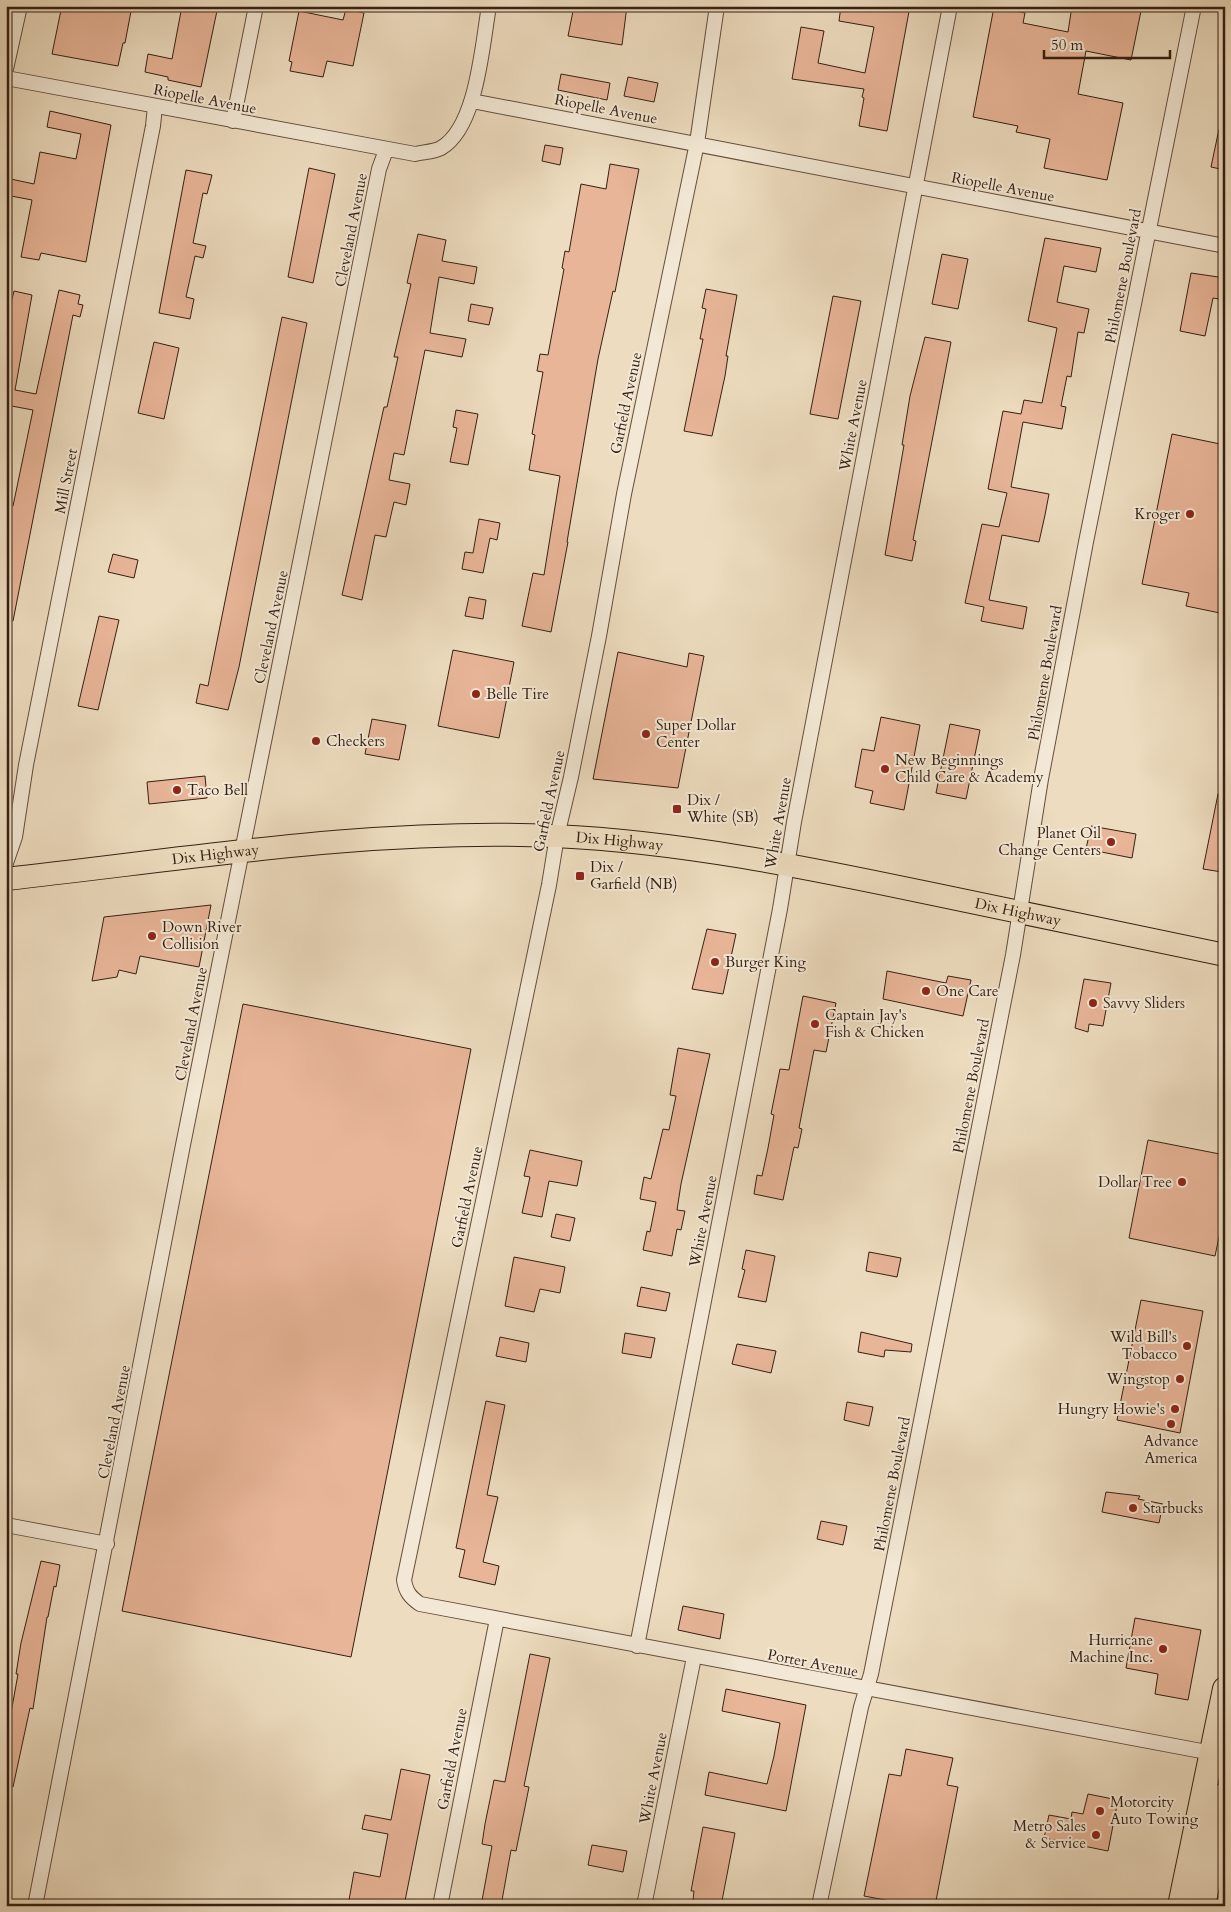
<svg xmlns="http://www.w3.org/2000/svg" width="1231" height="1912" viewBox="0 0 1231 1912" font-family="Cardo,serif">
<rect width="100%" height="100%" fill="#eddcbf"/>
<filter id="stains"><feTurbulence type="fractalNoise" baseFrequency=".004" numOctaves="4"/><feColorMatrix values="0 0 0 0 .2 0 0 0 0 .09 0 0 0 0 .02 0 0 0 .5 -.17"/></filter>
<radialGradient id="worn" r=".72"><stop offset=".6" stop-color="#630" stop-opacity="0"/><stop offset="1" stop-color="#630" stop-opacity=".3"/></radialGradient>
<path fill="#e8b598" stroke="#351f12" d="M64,6H89L112,10L113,6H132L125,43H123L118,66L52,54L61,10L63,11Z
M182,6H218L201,87L168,80V77L145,72L148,54L172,59Z
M574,6H627L622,45L568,36Z
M841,6H910L887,131L859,126L864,98L862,97L864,89L792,79L801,27L824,31L818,63L865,73L874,27L839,21Z
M1072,6H1117L1141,11L1131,60L1086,51L1078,94L1123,103L1107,180L1044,168L1050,139L1016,132L1018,126L973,117L994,7L1025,13L1023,23L1068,32Z
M346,9L364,13L353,66L327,61L323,77L290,71L292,62L289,61L299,11L343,20Z
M561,74L610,83L607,100L558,90Z
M628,77L658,83L654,102L624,96Z
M50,111L111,125L86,262L41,253L39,260L21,257L32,200L6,195V178L34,184L40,152L76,159L81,134L47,127Z
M1219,129L1225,130V170L1211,167Z
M545,145L563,148L560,165L542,161Z
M610,164L639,169L615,292L613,291L598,359L567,542H568L551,632L522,626L533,573L544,575L560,476L529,470L535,435L532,434L543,372L537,371L540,354L548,355L564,269L562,268L565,251L569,252L581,184L606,189Z
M309,168L335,174L313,283L288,277Z
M186,170L212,175L207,194L203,193L193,243L206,246L203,258L195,256L186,297L194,299L190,319L159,313Z
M418,234L446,240L442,261L477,267L474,284L439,277L430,333L466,339L462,357L425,350L404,455L394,453L389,480L410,484L406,505L394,502L386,537L375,535L362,600L342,595L384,407H387L398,357H394L411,284L407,283Z
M1045,238L1101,248L1096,272L1064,266L1057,302L1089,309L1084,333L1078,332L1071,377L1067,376L1061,406L1066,407L1062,429L1023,422L1011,487L1049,494L1045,515L1039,542L1002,535L989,600L1027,607L1023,629L981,621L984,607L965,603L982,524L999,527L1007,493L988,489L1003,411L1021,414L1024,400L1042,403L1057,328L1028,321Z
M942,254L968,259L958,309L932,304Z
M1191,273L1225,278V300L1213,298L1205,336L1180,331Z
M706,289L737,295L726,356H728L725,376L712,436L684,431L703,339H700L706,309L702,308Z
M59,290L80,295L78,304L83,305L80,317L73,315L13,621L6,620V524L10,505L13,506L33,410L6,405V325L14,291L32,295L15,390L36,394Z
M833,296L861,301L838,419L810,414Z
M471,304L493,308L489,325L468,321Z
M282,317L307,323L239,667L228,710L196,703L200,684L208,686Z
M925,337L951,342L923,488L913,540L916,541L912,561L885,555L904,445H902L910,396Z
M154,342L179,348L164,419L138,413Z
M456,410L478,414L468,465L450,462L457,428L453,427Z
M1172,434L1225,445V614L1186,606L1189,593L1142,584Z
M479,519L500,523L497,540L490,538L483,573L462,569L465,552L473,553Z
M113,554L138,560L134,578L108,572Z
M469,597L486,600L483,619L465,616Z
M99,616L119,620L98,710L78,706Z
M453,650L514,662L499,738L438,726Z
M618,652L687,667L689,653L704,656L678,788L593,779Z
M881,717L920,725L904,810L870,803L873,791L855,787L862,749L874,751Z
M372,719L406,725L399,760L365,754Z
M950,724L980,730L966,799L936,793Z
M205,776L207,798L149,804L147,782Z
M1218,794H1225V858L1222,872L1203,869Z
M1091,826L1136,834L1132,858L1086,849Z
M211,905L199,967L140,956L136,974L119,970L117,977L92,981L104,917Z
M707,929L736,934L723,994L692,989Z
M887,971L946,983L948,976L971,980L963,1016L883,999Z
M1084,979L1111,983L1103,1026L1089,1024L1088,1032L1075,1028Z
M803,996L836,1003L826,1052L814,1050L799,1128L802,1129L798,1148L794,1147L783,1200L754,1194L757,1175L762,1176L768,1148L774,1115L771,1114L780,1069L789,1070Z
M243,1004L471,1049L351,1657L122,1611Z
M678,1048L710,1054L681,1184L677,1210L685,1211L681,1230L677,1229L672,1256L643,1250L647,1231L650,1232L656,1202L640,1199L644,1177L651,1179L663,1129L669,1130L676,1096L670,1095Z
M1148,1140L1225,1155V1209L1215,1256L1129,1238Z
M530,1150L582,1161L577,1186L549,1181L542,1217L522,1213L530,1177L524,1176Z
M556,1214L575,1218L570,1241L551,1237Z
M746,1250L775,1256L766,1302L738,1297L745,1270L742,1269Z
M869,1252L901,1258L897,1277L866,1271Z
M514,1257L565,1267L560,1293L540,1289L534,1312L505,1306Z
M641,1287L670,1293L666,1311L637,1306Z
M1141,1300L1203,1311L1180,1433L1117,1420Z
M861,1332L912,1344L911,1352L885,1350L884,1357L858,1352Z
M625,1333L655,1338L651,1358L622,1353Z
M500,1337L529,1343L526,1362L496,1356Z
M737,1344L776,1351L771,1373L732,1364Z
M486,1401L505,1405L487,1495L498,1497L483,1562L499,1566L495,1585L459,1577L465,1550L456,1548Z
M847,1402L873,1407L869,1426L844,1420Z
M1106,1492L1140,1496L1138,1499L1163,1504L1159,1523L1102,1512Z
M821,1521L847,1526L843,1545L817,1539Z
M41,1561L60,1565L56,1587L54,1586L48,1617H47L33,1709L30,1708L13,1787L6,1786V1723L8,1712L11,1713L18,1674H16L21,1643Z
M683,1606L724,1614L720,1639L678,1630Z
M1135,1618L1201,1630L1188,1700L1155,1694L1158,1674L1126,1668Z
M530,1654L550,1658L524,1786L529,1787L525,1807L516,1851L511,1850L501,1906H481L492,1846L482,1844L485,1824L494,1780L505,1782Z
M726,1689L806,1705L786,1811L705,1795L709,1772L767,1784L774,1756L780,1723L722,1711Z
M906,1749L953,1758L947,1785L958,1787L935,1906H917L864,1896L889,1774L901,1776Z
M401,1769L430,1775L404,1906L368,1903L367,1906H348L354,1872L380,1877L388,1834L362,1829L365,1815L391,1820Z
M1088,1794L1118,1800L1108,1851L1044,1838L1049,1815L1071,1819L1072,1812L1083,1814Z
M703,1827L735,1833L721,1906L693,1900L694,1891H691Z
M592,1845L627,1851L623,1872L588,1865Z"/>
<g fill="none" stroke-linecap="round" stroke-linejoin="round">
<defs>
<path id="minor" d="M717,6L697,143L624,494L599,636L571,777L557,836L549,885L404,1580C406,1592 410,1597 420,1604L1212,1753
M6,69L20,6
M6,78L415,154C423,152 434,152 441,148C477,127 482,46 489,6
M472,101L1225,246
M233,121L256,6
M6,863L15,837L26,765L153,126L155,106
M6,1525L107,1544
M637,1646L780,909L794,822L950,6
M35,1906L183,1145L379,169L386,150
M440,1906L497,1619
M644,1906L694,1657
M819,1906L861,1707L871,1674L1013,955L1041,779L1086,542L1194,6"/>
<g id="primary">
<path id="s1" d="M6,879C188,859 372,828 555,836C682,842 804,867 928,893C1027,914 1126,934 1225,955"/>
</g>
<path id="trunk" d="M1180,1906L1225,1689
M1203,1906L1225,1795"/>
</defs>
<use href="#minor" stroke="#634e3d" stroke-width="16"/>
<use href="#primary" stroke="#351f12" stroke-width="24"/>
<use href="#trunk" stroke="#351f12" stroke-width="26"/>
<use href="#minor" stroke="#f3e8d5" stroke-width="14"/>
<use href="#primary" stroke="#eddcbf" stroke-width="22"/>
<use href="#trunk" stroke="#eddcbf" stroke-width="24"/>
</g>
<g fill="#8f2418" stroke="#f3e8d5" stroke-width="2">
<circle cx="1190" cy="514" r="5"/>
<circle cx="476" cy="694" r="5"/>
<circle cx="646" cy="734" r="5"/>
<circle cx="316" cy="741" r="5"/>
<circle cx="885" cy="769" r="5"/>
<circle cx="177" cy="790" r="5"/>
<rect x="672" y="804" width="10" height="10" rx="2.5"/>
<circle cx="1111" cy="842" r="5"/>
<rect x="575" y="871" width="10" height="10" rx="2.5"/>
<circle cx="152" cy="936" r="5"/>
<circle cx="715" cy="962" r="5"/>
<circle cx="926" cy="991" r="5"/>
<circle cx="1093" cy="1003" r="5"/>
<circle cx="815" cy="1024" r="5"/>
<circle cx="1182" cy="1182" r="5"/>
<circle cx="1187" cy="1346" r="5"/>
<circle cx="1180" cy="1379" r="5"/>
<circle cx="1175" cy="1409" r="5"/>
<circle cx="1171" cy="1424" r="5"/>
<circle cx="1133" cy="1508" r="5"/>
<circle cx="1163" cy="1649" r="5"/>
<circle cx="1100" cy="1811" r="5"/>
<circle cx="1096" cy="1835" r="5"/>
</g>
<g text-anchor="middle" stroke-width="4" stroke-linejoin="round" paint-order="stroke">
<g font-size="15" fill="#351f12" stroke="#f3e8d5">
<text transform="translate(205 99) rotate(11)" y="5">Riopelle Avenue</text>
<text transform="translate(606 109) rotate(11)" y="5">Riopelle Avenue</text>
<text transform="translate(1003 187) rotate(11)" y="5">Riopelle Avenue</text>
<text transform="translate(351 230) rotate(-79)" y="5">Cleveland Avenue</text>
<text transform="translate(1123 276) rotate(-79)" y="5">Philomene Boulevard</text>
<text transform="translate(626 403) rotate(-78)" y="5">Garfield Avenue</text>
<text transform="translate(853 425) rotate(-79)" y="5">White Avenue</text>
<text transform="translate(66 481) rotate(-79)" y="5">Mill Street</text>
<text transform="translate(271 627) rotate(-78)" y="5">Cleveland Avenue</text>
<text transform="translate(1045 673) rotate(-80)" y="5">Philomene Boulevard</text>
<text transform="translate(549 801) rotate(-78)" y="5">Garfield Avenue</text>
<text transform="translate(778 823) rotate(-80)" y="5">White Avenue</text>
<text dy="5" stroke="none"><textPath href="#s1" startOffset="616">Dix Highway</textPath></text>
<text dy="5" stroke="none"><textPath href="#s1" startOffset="211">Dix Highway</textPath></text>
<text dy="5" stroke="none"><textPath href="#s1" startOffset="1021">Dix Highway</textPath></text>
<text transform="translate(191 1024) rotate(-79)" y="5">Cleveland Avenue</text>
<text transform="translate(971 1086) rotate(-79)" y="5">Philomene Boulevard</text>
<text transform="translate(467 1197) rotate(-78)" y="5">Garfield Avenue</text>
<text transform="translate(703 1221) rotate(-79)" y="5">White Avenue</text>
<text transform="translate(114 1422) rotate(-79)" y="5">Cleveland Avenue</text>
<text transform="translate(892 1484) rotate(-79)" y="5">Philomene Boulevard</text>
<text transform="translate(813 1663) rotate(11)" y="5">Porter Avenue</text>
<text transform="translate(452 1759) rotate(-79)" y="5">Garfield Avenue</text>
<text transform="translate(653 1778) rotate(-79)" y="5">White Avenue</text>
</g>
<g font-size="15" fill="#351f12" stroke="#f3e8d5" text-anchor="start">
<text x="1180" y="519" text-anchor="end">Kroger</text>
<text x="486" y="699">Belle Tire</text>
<text x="656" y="730">Super Dollar<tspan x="656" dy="17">Center</tspan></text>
<text x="326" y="746">Checkers</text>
<text x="895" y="765">New Beginnings<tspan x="895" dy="17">Child Care &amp; Academy</tspan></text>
<text x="187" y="795">Taco Bell</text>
<text x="687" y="805">Dix /<tspan x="687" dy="17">White (SB)</tspan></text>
<text x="1101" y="838" text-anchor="end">Planet Oil<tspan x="1101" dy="17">Change Centers</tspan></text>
<text x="590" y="872">Dix /<tspan x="590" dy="17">Garfield (NB)</tspan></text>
<text x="162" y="932">Down River<tspan x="162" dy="17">Collision</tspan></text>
<text x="725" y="967">Burger King</text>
<text x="936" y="996">One Care</text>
<text x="1103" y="1008">Savvy Sliders</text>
<text x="825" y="1020">Captain Jay's<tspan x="825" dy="17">Fish &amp; Chicken</tspan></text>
<text x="1172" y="1187" text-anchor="end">Dollar Tree</text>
<text x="1177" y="1342" text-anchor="end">Wild Bill's<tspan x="1177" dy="17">Tobacco</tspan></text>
<text x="1170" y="1384" text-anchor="end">Wingstop</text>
<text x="1165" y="1414" text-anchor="end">Hungry Howie's</text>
<text x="1171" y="1446" text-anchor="middle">Advance<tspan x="1171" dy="17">America</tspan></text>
<text x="1143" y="1513">Starbucks</text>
<text x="1153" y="1645" text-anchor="end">Hurricane<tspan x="1153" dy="17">Machine Inc.</tspan></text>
<text x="1110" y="1807">Motorcity<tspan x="1110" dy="17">Auto Towing</tspan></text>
<text x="1086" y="1831" text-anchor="end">Metro Sales<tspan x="1086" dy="17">&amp; Service</tspan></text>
</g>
</g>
<rect width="1231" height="1912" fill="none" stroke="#eddcbf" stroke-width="25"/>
<rect x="8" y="8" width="1216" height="1897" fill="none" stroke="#351f12" stroke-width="2.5"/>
<rect x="12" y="12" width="1206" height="1887" fill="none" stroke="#351f12"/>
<path d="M1044 50v8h126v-8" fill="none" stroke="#351f12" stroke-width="2.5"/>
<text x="1051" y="50" font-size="15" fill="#351f12" stroke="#f3e8d5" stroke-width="4" paint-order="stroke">50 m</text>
<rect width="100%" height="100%" filter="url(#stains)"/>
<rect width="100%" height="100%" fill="url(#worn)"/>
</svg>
